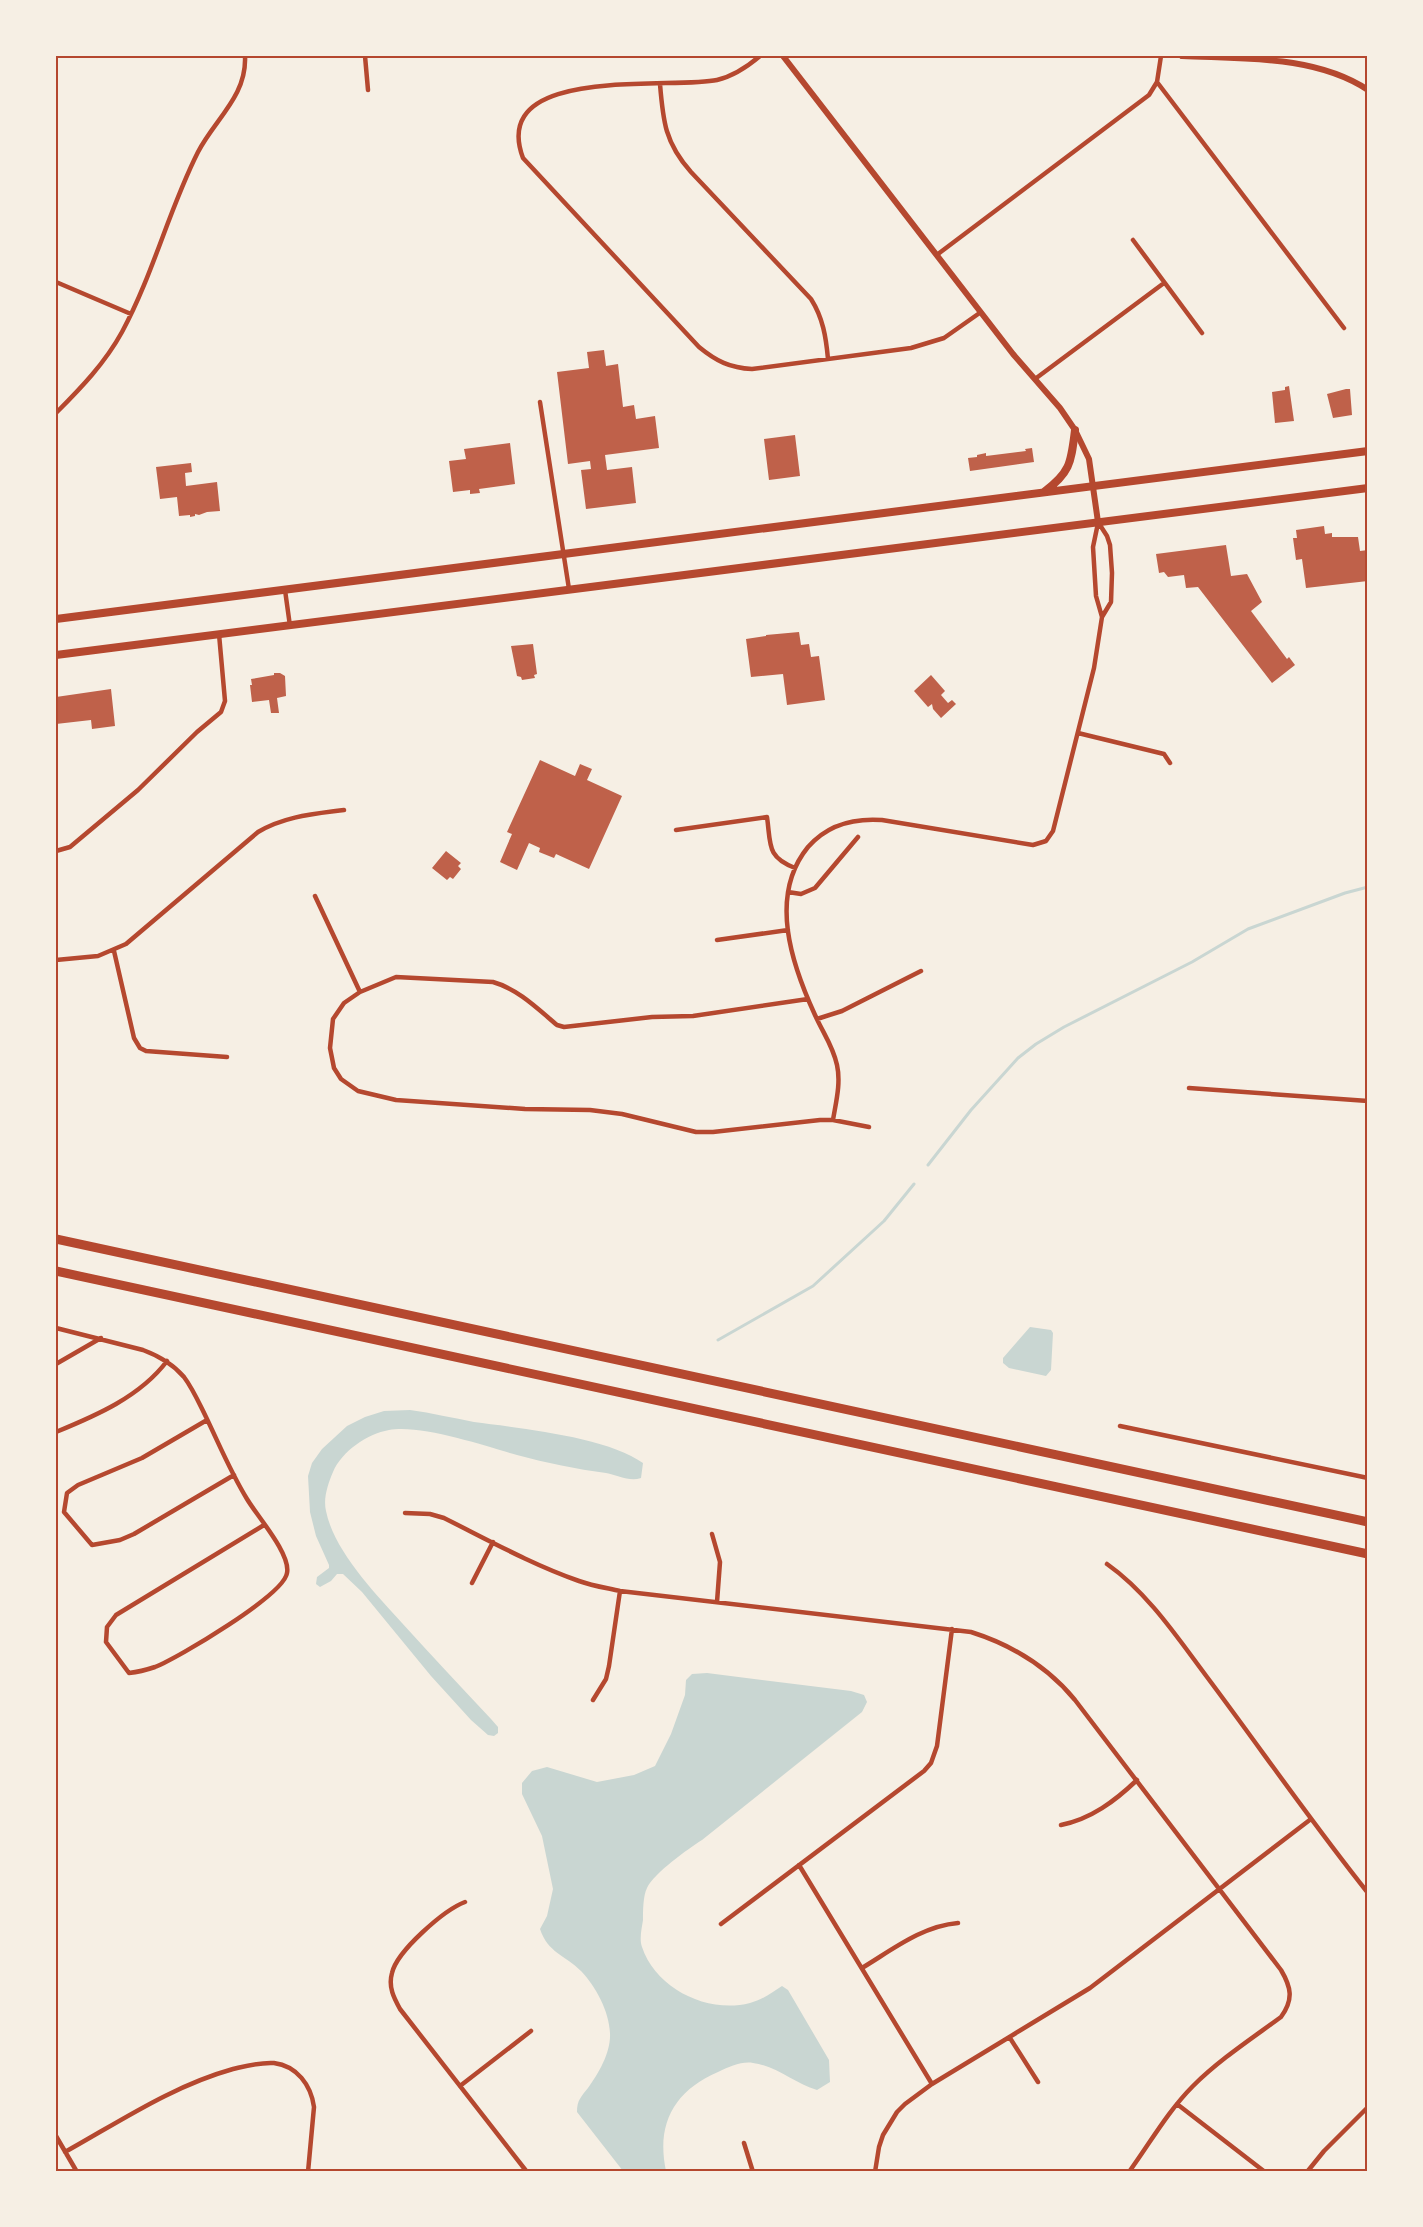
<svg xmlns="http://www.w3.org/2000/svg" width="1423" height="2227" viewBox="0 0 1423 2227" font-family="Mulish,sans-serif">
<rect width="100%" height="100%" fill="#f6efe4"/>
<path fill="#c9d6d2" d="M1030,1327L1051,1330L1053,1333L1051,1370L1046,1376L1009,1368L1003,1363V1358Z
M410,1410C432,1413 453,1418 474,1422C519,1428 608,1437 643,1463L641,1478C629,1482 618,1475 606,1473C576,1469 547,1463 517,1455C485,1446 421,1424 389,1430C367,1434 342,1451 333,1472C328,1484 323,1498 326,1511C334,1551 375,1593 402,1623C431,1655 461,1687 491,1719L498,1727V1733L494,1736L488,1735L471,1720L431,1676L362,1592L343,1574H337L331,1581L320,1587L316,1584L317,1577L329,1568V1565L316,1536L310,1512L308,1476L312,1463L322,1449L347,1426L365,1417L384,1411Z
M707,1673L851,1691L864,1695L867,1702L862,1712L702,1840C688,1849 654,1873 647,1888C643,1896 643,1911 643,1920C642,1927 639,1939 642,1947C656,1989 708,2014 750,2003C762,2000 773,1992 782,1986L788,1990L829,2060L830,2082L817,2090C795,2084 777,2066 753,2063C742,2061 729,2067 718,2072C674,2091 656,2124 666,2171H623L577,2112C577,2100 581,2097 588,2088C599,2073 611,2052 610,2033C609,2011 596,1987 581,1971C565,1955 548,1953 540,1929L547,1916L553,1889L542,1836L522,1794V1783L532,1771L547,1767L597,1782L634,1775L655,1766L671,1734L685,1695L686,1680L692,1674Z"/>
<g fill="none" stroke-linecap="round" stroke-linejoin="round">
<path stroke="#c9d6d2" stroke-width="3" d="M928,1165L971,1110L1018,1058L1036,1044L1064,1027L1192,962L1248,929L1345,893L1368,887
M718,1340L813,1286L884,1221L914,1184"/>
</g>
<path fill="#bf614a" d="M604,350L606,366L618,364L623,407L634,405L636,419L655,416L659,448L605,455L607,470L632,467L636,503L586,509L581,470L591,469L590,461L568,464L557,372L589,368L587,352Z
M1289,386L1294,421L1275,423L1272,392L1285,390V387Z
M1346,389H1350L1352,415L1333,418L1327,394Z
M795,435L800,476L769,480L764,439Z
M510,443L515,484L479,489L480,493L470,494V490L453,492L449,461L466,459L464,449Z
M1032,448L1034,462L970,471L968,458L977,457V455L986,453V456L1026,451L1025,449Z
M191,463L192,472L185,473L186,486L217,482L220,511L207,512L199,515L195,514V516L190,517V515L179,516L177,497L160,499L156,467Z
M1324,526L1325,534L1332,533V537H1358L1360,551L1368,550V581L1306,588L1302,559L1296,560L1293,538H1297L1296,530Z
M1226,545L1231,576L1247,574L1262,602L1251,611L1287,659L1289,657L1295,665L1272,683L1198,587L1186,588L1184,575L1168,577L1164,572L1159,573L1156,554Z
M799,632L801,645L809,644L811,657L819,656L825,700L787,705L783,674L751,677L746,639L766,636V635Z
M533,644L537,674L534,675L535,678L522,680L521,677L517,676L511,646Z
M274,673H280L285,676L286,696L277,698L279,713H271L269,700L252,702L250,685H252L251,679L274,675Z
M931,675L945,691L941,695L948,703L952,700L956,704L941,718L933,709L932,704L928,707L914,691Z
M111,689L115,726L92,729L91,720L56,724V697Z
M540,760L575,776L580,764L592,769L587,780L622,796L589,869L556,854L554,858L539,852L540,848L529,843L517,870L500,862L512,834L507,832Z
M446,851L461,863L458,866L461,869L453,879L450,877L447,880L432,868Z"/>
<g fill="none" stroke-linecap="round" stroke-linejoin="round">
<path stroke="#b5482f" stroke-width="4.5" d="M365,56L368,90
M760,56C747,67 734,76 717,80C670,90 488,64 523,158L699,347C716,361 730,368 752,369L911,348L944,338L981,312
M1157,82L1344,328
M660,84C663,121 665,143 691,172L811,299C823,318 826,337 828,359
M1133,240L1202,333
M938,254L1149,95L1157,82L1161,56
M56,282L131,314
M1035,379L1164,283
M540,402L569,589
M56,413C81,388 105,363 122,332C153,275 169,209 198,152C215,119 247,96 245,56
M1098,523L1093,547L1096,596L1102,617
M285,590L290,626
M1078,733L1164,754L1170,763
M676,830L767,817C771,844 766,857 795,868
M56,851L70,847L138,790L197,732L221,712L225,701L219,634
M788,892L801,894L815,888L858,837
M315,896L360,992
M717,940L788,930
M114,951L134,1038L140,1048L146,1051L227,1057
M56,960L98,956L126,944L258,832C285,816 314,814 344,810
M808,999L693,1016L652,1017L564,1027L557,1025C538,1009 518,989 493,982L396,977L360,992L344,1003L333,1019L330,1048L334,1068L341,1079L358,1091L396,1100L525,1109L590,1110L622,1114L696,1132H713L820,1120H833L869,1127
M817,1019L842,1011L921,971
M1189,1088L1368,1101
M833,1120C836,1102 841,1083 837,1065C833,1046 823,1033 815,1015C792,965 768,896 808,847C827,825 854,818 882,820L1033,845L1046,841L1053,831L1094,668L1102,617L1111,602L1112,573L1110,545L1107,536L1098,522
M56,1328L143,1350C159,1356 173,1364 184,1377C193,1389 199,1403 206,1417C219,1444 231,1473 247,1499C257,1516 291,1554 287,1573C284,1595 178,1658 155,1667C146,1670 138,1672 129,1673L106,1642L107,1627L116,1615L264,1525
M56,1364L101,1338
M207,1420L142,1458L78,1485L67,1493L64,1512L92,1545L120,1540L134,1534L234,1475
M1120,1426L1368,1478
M56,1432C95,1416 140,1397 167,1361
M405,1513L430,1514L444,1518C488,1540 533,1565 579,1581C593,1586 607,1588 620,1591L971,1632C1012,1645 1047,1666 1075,1700L1281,1970C1291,1987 1294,1999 1281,2017C1251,2039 1219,2060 1193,2086C1168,2111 1150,2143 1129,2172
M712,1534L720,1562L717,1602
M1107,1564C1148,1593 1177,1637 1207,1677C1261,1749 1312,1823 1368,1893
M472,1583L493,1542
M593,1700L606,1679L609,1666L620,1591
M1061,1825C1091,1819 1115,1801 1137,1780
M799,1865L932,2084
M465,1902C444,1910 397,1951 392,1973C388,1987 394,1998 400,2009L527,2172
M721,1924L924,1771L931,1763L937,1746L952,1629
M862,1968C892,1950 922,1926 958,1923
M1010,2038L1038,2082
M460,2086L531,2031
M1177,2104L1265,2172
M56,2136L77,2172
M744,2143L753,2172
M65,2152C119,2122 172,2086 233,2069C246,2066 260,2062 274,2063C297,2066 311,2085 314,2107L308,2172
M875,2172L879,2147L883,2135L897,2112L905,2104L932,2084L1090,1988L1311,1819
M1307,2172L1324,2151L1368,2107"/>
<path stroke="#b5482f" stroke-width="6" d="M783,56L1013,354L1060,408L1075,430L1089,459L1098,522
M1182,56C1243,59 1315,55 1368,90"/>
<path stroke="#b5482f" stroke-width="8" d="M1044,492C1071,472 1071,462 1075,430
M56,619L1368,451
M56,655L1368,488"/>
<path stroke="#b5482f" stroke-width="9" d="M56,1239L1368,1522
M56,1271L1368,1554"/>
</g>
<rect width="1423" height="2227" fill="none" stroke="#f6efe4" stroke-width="114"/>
<rect x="57" y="57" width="1309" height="2113" fill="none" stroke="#b5482f" stroke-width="2"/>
</svg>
